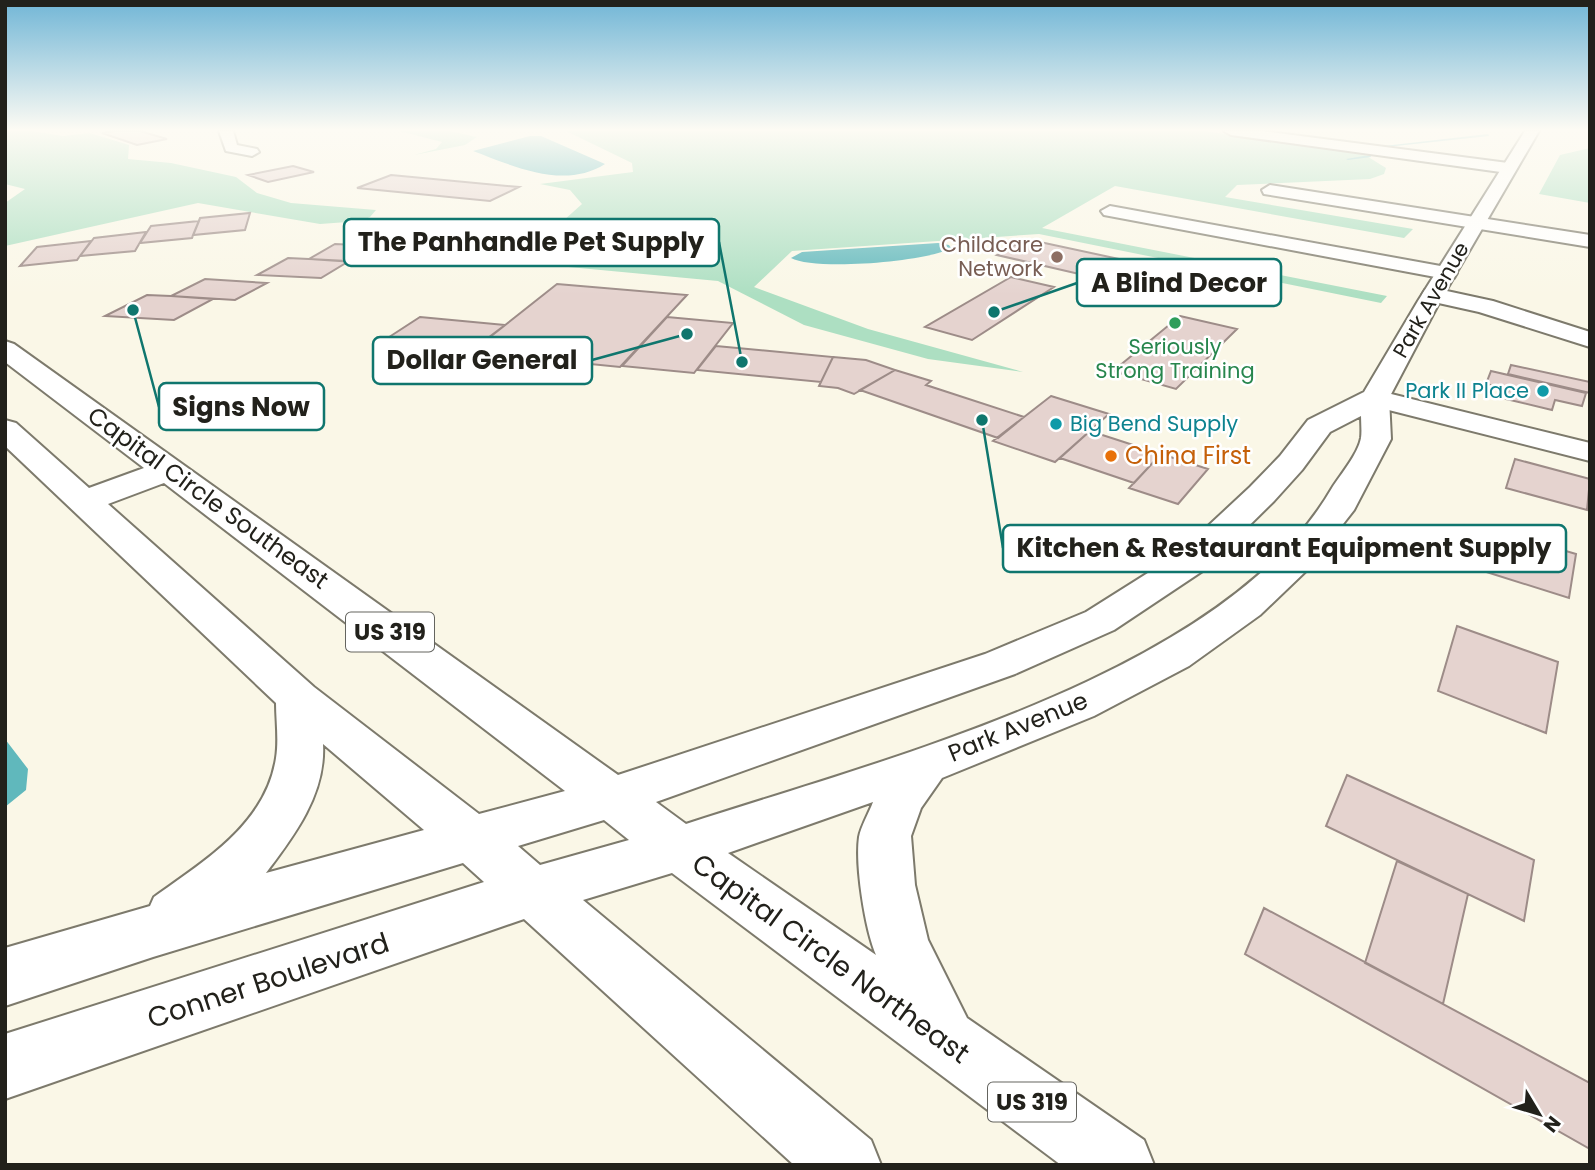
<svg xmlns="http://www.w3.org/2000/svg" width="1595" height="1170" viewBox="0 0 1595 1170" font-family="Poppins,sans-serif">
<rect width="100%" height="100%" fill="#faf7e7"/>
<path fill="#addfc2" d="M5,131H32L63,136L90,133L129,145L128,159L171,163L236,177L257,193L291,203L376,210L370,217L361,221L320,224L198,203L5,246V203L25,189L5,184Z
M399,131H450L477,137L465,145L414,155L436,149L442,142Z
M566,131H1205L1365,155L1386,168L1384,174L1370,179L1237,185L1225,197L1413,229L1404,238L1115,186L1042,228L1387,296L1381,303L1039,234L792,251L754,287L868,329L1023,372L928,359L804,325L718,281L558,266L490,246L563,221L582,204L570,190L540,184L633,172L632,163Z
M1590,148V203L1539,194L1560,155Z"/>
<path fill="#60b8bc" d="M530,136H541L605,164C564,190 513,166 473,151Z
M938,243L949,245L951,248C927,262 814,271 791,258L802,252Z
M5,739L28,769L26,790L5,807Z"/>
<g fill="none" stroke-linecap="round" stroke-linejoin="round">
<path fill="#60b8bc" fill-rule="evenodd" d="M1488,134L1489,136L1386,147L1384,146Z
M1370,155L1371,157L1348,160L1346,159Z"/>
</g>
<path fill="#e5d3cf" stroke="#9d8c88" stroke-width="2" d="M115,131H140L167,139L137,145L102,133Z
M293,166L314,172L268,182L248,175Z
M391,175L519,187L490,201L357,188Z
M250,213L245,230L193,235L200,218Z
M199,221L192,238L140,243L151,226Z
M146,232L135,251L80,256L94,238Z
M1026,239L1119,259L1092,277L997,255Z
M91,241L77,260L20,266L37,247Z
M335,244L357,245L394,247L369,263L309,259Z
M288,258L309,259L349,261L321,278L257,275Z
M1011,277L1054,287L972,340L925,327Z
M205,279L267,283L235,300L171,296Z
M557,284L687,295L620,367L471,352Z
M147,295L171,296L213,299L174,320L105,316Z
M1180,316L1237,329L1176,389L1113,371Z
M420,317L505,325L476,347L421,341L416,345L383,341Z
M667,317L733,323L694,373L622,366Z
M716,346L833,357L821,382L697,370Z
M833,357L866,360L895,370L854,394L838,388L819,386Z
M1511,365L1590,382V393L1508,374Z
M895,370L931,381L926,385L1024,417L998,438L860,390Z
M1491,371L1586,393L1582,406L1555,400L1552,410L1506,399L1509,389L1486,384Z
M1051,396L1109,414L1055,462L993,441Z
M1090,431L1161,454L1134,483L1060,458Z
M1161,454L1208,469L1178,504L1129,488Z
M1515,459L1590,479L1587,510L1506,488Z
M1489,528L1576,554L1569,598L1477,569Z
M1457,626L1558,662L1546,733L1438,691Z
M1347,775L1534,860L1524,921L1326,826Z
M1397,861L1468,894L1443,1004L1365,963Z
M1264,908L1590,1083V1149L1245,954Z"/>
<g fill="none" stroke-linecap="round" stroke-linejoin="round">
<defs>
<path id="minor" d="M219,131H233L237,145L257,149L259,152L252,156L226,151Z
M1224,131H1263L1508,163L1516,168L1508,173L1231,135Z
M1270,185L1590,235V247L1264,194L1262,190Z
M1110,206L1446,267L1454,268L1457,273L1454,278L1446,279L1104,215L1101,211Z
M1433,288L1493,301L1590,332V347L1479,312L1425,300L1422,295L1425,290Z
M1375,390L1590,443V461L1365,404L1361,398L1365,392Z"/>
<path id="major" d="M1525,131H1539L1440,301L1389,398L1391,439L1354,510L1307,570L1260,615L1189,666L1094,716L942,778L921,808L911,836L915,885L928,940L967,1018L1144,1140L1154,1165H1061L672,873L583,900L871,1140L881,1165H794L524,919L5,1099V1034L484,882L463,863L153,957L5,1006V948L150,906L154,897C204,861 266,824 276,758C279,740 276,721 276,703L5,446V420L16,423L89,488L144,468L5,362V341L14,344L618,775L985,654L1086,612L1178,554L1250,487L1280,456L1308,420L1364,392L1418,301ZM1361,416C1361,423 1362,431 1361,438C1358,454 1341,474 1332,488C1224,675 880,760 686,824L656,802L1015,674L1114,630L1204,570L1274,501L1302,470L1330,432ZM164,483L565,791L479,814L314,687L108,504ZM323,744L424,830L266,873C294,836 326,794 323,744ZM873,802C869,813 861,826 859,837C855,865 865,929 876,955L728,853ZM604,820L629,840L540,865L518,846Z"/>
</defs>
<use href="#minor" stroke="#7d7a6c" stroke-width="4"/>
<use href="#major" stroke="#7d7a6c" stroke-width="4"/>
<use href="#minor" fill="#fff" fill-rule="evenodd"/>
<use href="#major" fill="#fff" fill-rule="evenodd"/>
</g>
<linearGradient id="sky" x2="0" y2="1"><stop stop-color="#71b6d6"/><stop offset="0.44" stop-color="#fdfbf4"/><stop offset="1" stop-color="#fdfbf4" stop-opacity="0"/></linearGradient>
<rect width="1595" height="295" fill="url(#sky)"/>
<circle fill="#8d6e63" stroke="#fff" stroke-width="2.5" cx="1057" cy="257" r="7"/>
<circle fill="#2e9e5b" stroke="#fff" stroke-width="2.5" cx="1175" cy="323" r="7"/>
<g fill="#0f9aa8" stroke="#fff" stroke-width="2.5">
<circle cx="1543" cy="391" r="7"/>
<circle cx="1056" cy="424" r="7"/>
</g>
<circle fill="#e8710a" stroke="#fff" stroke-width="2.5" cx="1111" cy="456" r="7"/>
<g text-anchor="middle" stroke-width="5" stroke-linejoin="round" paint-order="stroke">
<g font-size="21" fill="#785e54" stroke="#fff" text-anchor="end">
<text x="1043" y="252">Childcare<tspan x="1043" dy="24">Network</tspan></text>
</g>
<g font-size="21" fill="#22211b" stroke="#fff">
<text transform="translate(1431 300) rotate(-60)" y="7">Park Avenue</text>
</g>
<g font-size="21" fill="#27864d" stroke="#fff">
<text x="1175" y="354">Seriously<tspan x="1175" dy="24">Strong Training</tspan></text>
</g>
<g font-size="21" fill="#0d838f" stroke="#fff" text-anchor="end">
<text x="1529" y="398">Park II Place</text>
<text x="1070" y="431" text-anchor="start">Big Bend Supply</text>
</g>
<g fill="#fff" stroke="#64645f" stroke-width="2">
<rect x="346" y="612.5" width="88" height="39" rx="5"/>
<rect x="988" y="1082.5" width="88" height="39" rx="5"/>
</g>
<g font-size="23" font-weight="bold" fill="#22211b">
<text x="390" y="640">US 319</text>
<text x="1032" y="1110">US 319</text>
</g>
<g font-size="24" fill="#c56008" stroke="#fff" text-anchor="start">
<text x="1125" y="464">China First</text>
</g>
<g font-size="24" fill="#22211b" stroke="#fff">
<text transform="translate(208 498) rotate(36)" y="8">Capital Circle Southeast</text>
<text transform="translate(1018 727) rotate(-22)" y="8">Park Avenue</text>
</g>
<g font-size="28" fill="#22211b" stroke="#fff">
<text transform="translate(831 958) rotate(36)" y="10">Capital Circle Northeast</text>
<text transform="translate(268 980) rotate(-18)" y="10">Conner Boulevard</text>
</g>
</g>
<path fill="none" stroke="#0f766e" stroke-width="2.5" d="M742 362L719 242M994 312L1077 283M687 334L592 360M133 310L159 407M982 420L1003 548"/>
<g fill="#0f766e" stroke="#fff" stroke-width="2.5">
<circle cx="742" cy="362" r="7"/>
<circle cx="994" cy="312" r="7"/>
<circle cx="687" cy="334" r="7"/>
<circle cx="133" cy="310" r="7"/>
<circle cx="982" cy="420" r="7"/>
</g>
<g fill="#fff" stroke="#0f766e" stroke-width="2.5">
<rect x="344" y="219" width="375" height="47" rx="7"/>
<rect x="1077" y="259" width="204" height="47" rx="7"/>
<rect x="373" y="337" width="219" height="47" rx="7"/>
<rect x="159" y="383" width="165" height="47" rx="7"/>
<rect x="1003" y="525" width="563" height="47" rx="7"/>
</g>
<g font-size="26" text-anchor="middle" font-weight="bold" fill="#22211b">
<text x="531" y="251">The Panhandle Pet Supply</text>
<text x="1179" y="292">A Blind Decor</text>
<text x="482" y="369">Dollar General</text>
<text x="241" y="416">Signs Now</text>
<text x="1284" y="557">Kitchen &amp; Restaurant Equipment Supply</text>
</g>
<rect width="1595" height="1170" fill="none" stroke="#22211b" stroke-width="14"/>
<g transform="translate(1539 1114) rotate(128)" stroke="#ffffff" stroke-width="5" paint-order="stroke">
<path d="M0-5L12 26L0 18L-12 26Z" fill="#22211b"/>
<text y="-10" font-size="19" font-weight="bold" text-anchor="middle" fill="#22211b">N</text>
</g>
</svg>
